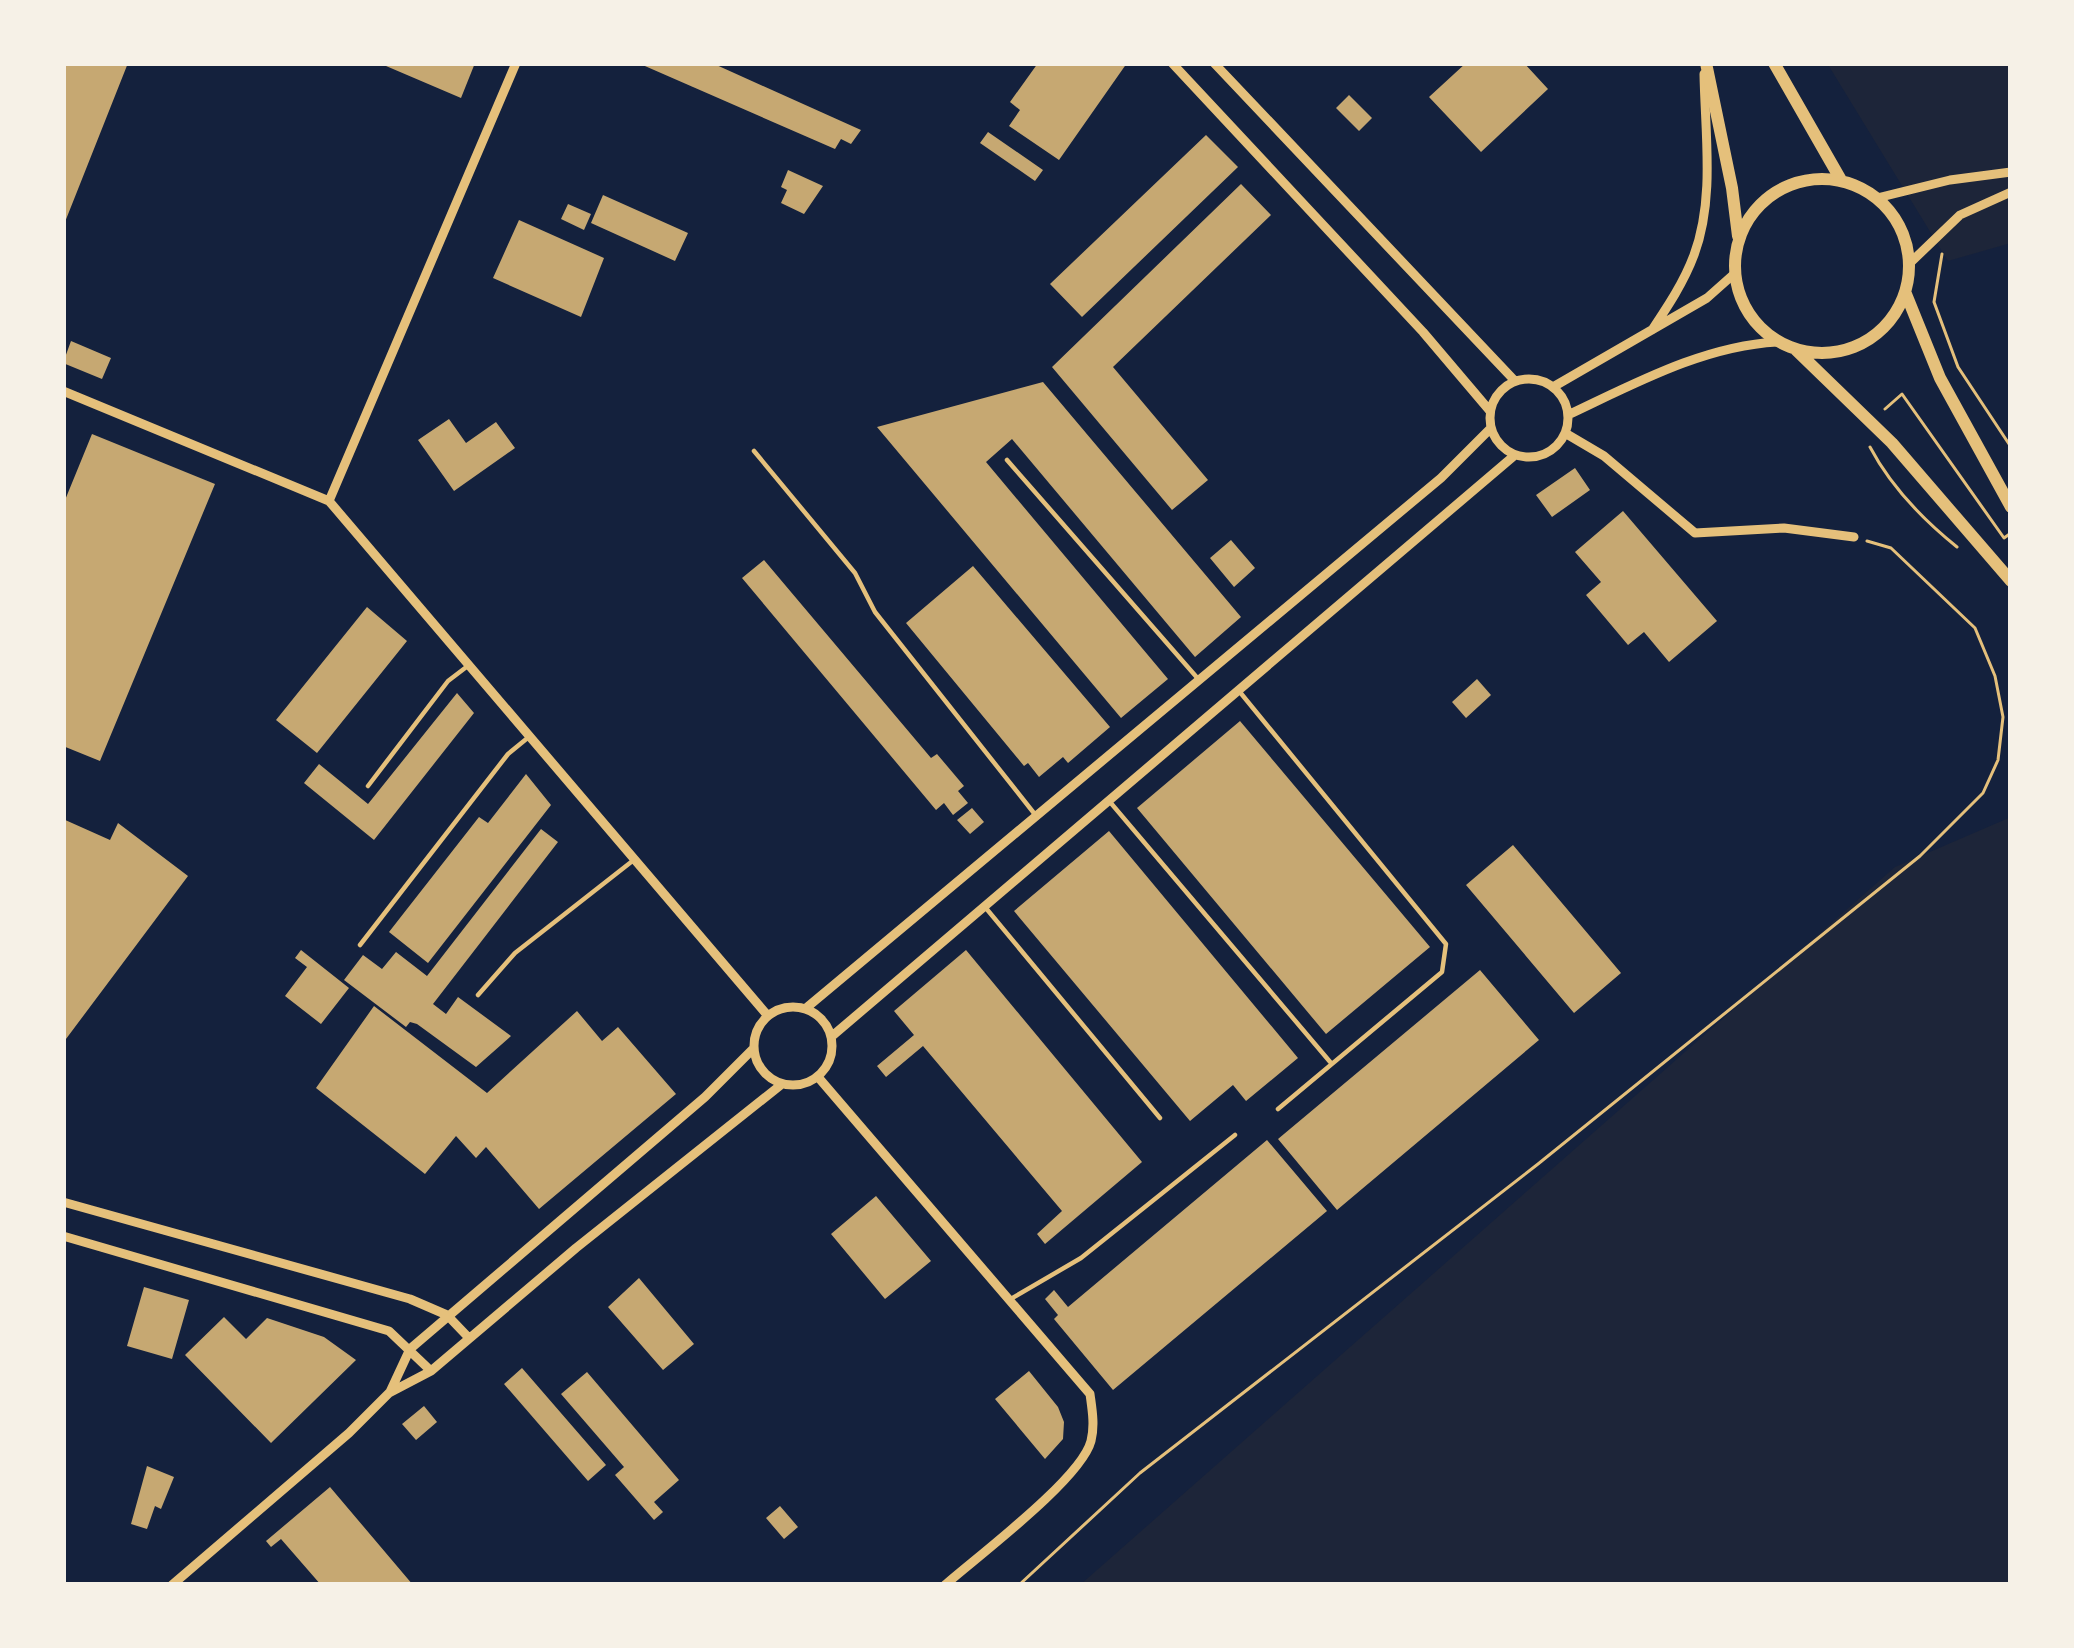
<svg xmlns="http://www.w3.org/2000/svg" width="2074" height="1648" viewBox="0 0 2074 1648" font-family="Jost,sans-serif">
<rect width="100%" height="100%" fill="#14213d"/>
<path fill="#1d2539" d="M1827,63H2011V243L1948,261Z
M2011,817V1585H1080L1895,867Z"/>
<path fill="#c6a872" d="M63,63H128L63,227Z
M379,63H475L461,98Z
M638,63H712L861,130L851,144L841,139L835,149Z
M1038,63H1127L1059,160L1009,126L1020,110L1010,102Z
M1466,63H1524L1548,89L1481,152L1429,97Z
M1349,95L1372,118L1359,131L1336,108Z
M988,132L1043,170L1035,181L980,143Z
M1206,135L1238,167L1082,317L1050,284Z
M788,170L823,186L804,214L781,203L787,190L781,187Z
M1241,184L1271,215L1113,367L1208,480L1172,510L1052,367Z
M603,195L688,233L675,261L591,223Z
M568,204L591,214L584,230L561,219Z
M519,220L604,258L581,317L493,278Z
M71,341L111,358L102,379L63,363Z
M1043,382L1241,617L1195,657L1012,439L986,462L1168,679L1121,718L877,427Z
M449,419L466,443L496,422L515,448L454,491L418,440Z
M92,434L215,484L100,761L63,746V505Z
M1575,468L1590,490L1552,517L1536,495Z
M1623,511L1717,621L1669,662L1644,632L1628,645L1586,595L1601,582L1575,552Z
M1231,540L1255,568L1234,587L1210,558Z
M764,560L931,758L937,754L964,786L958,791L968,803L953,815L944,803L936,810L742,578Z
M973,566L1110,727L1068,763L1063,757L1039,777L1028,763L1024,766L906,623Z
M367,607L407,641L317,753L276,720Z
M1477,679L1491,695L1466,718L1452,702Z
M457,693L474,713L374,840L304,783L319,764L368,804Z
M1240,721L1430,947L1326,1034L1137,808Z
M526,774L551,805L428,963L389,932L479,817L488,823Z
M972,808L984,822L970,834L957,820Z
M63,819L110,840L118,823L188,876L63,1043Z
M541,829L558,842L433,1004L446,1014L458,997L511,1036L476,1067L417,1024L410,1022L406,1027L344,980L363,955L382,969L396,952L427,976Z
M1109,831L1298,1058L1246,1101L1233,1085L1190,1121L1014,911Z
M1513,845L1621,973L1574,1013L1466,885Z
M301,950L349,988L321,1024L285,996L307,967L295,958Z
M966,950L1142,1162L1045,1244L1037,1234L1062,1211L923,1046L886,1077L877,1066L914,1035L894,1011Z
M1480,970L1539,1040L1337,1210L1278,1139Z
M374,1006L487,1093L577,1011L602,1041L618,1027L676,1094L539,1209L486,1147L476,1158L456,1136L425,1174L316,1088Z
M1267,1140L1327,1211L1113,1390L1054,1319L1058,1315L1045,1299L1054,1290L1068,1307Z
M876,1196L931,1261L885,1299L831,1234Z
M639,1278L694,1344L663,1370L608,1307Z
M144,1287L189,1300L172,1359L127,1346Z
M224,1317L246,1339L267,1318L324,1337L356,1360L271,1443L185,1355Z
M522,1368L606,1465L588,1481L504,1384Z
M1029,1371L1058,1407L1064,1422L1063,1439L1045,1459L995,1399Z
M587,1372L679,1480L654,1502L663,1512L654,1520L615,1475L624,1467L561,1394Z
M424,1406L437,1422L416,1440L402,1424Z
M147,1466L174,1477L161,1509L155,1506L147,1529L131,1524Z
M330,1487L413,1585H321L281,1539L271,1547L266,1541Z
M780,1506L798,1527L784,1539L766,1518Z"/>
<g fill="none" stroke-linecap="round" stroke-linejoin="round">
<path stroke="#e5c07b" stroke-width="3" d="M1942,254L1934,302L1958,367L2011,447
M1885,409L1902,394L2004,538L2011,533
M1870,447C1891,487 1921,518 1957,547
M1019,1585L1140,1473L1538,1164L1920,856L1983,793L1998,760L2003,717L1995,676L1975,628L1891,548L1867,541"/>
<path stroke="#e5c07b" stroke-width="4.5" d="M754,451L855,573L875,612L1037,817
M1007,460L1200,681
M1239,691L1446,944L1442,972L1278,1109
M368,786L448,681L469,665
M1110,802L1331,1063
M985,907L1160,1118
M360,945L508,754L530,736
M478,995L515,953L635,859
M1009,1300L1081,1258L1235,1135"/>
<path stroke="#e5c07b" stroke-width="9" d="M1172,63L1423,332L1490,411
M1214,63L1515,381
M1877,198L1950,180L2011,172
M1910,263L1960,215L2011,192
M1652,330C1668,306 1684,282 1694,255C1715,199 1705,133 1704,74
M1490 418a39 39 0 1 1 78 0a39 39 0 1 1-78 0Z
M1553,387L1707,298L1734,274
M63,391L329,501L768,1016
M1568,415C1634,384 1703,346 1777,342
M1565,433L1604,456L1695,533L1784,528L1854,537
M329,501L516,63
M754 1046a39 39 0 1 1 78 0a39 39 0 1 1-78 0Z
M805,1009L1441,478L1491,428
M831,1037L1515,455
M818,1077L1090,1394C1092,1409 1095,1425 1091,1441C1081,1479 978,1556 945,1585
M63,1202L410,1299L447,1315L469,1338
M63,1236L389,1331L431,1371
M390,1392L410,1349L705,1097L754,1048
M172,1585L349,1433L389,1393L431,1371L576,1248L782,1084"/>
<path stroke="#e5c07b" stroke-width="12" d="M1706,63L1732,188L1738,236
M1774,63L1841,180
M1735 266a87 87 0 1 1 174 0a87 87 0 1 1-174 0Z
M1906,294L1940,378L2011,507
M1796,350L1892,443L2011,581"/>
</g>
<rect width="2074" height="1648" fill="none" stroke="#f6f1e7" stroke-width="132"/>
</svg>
